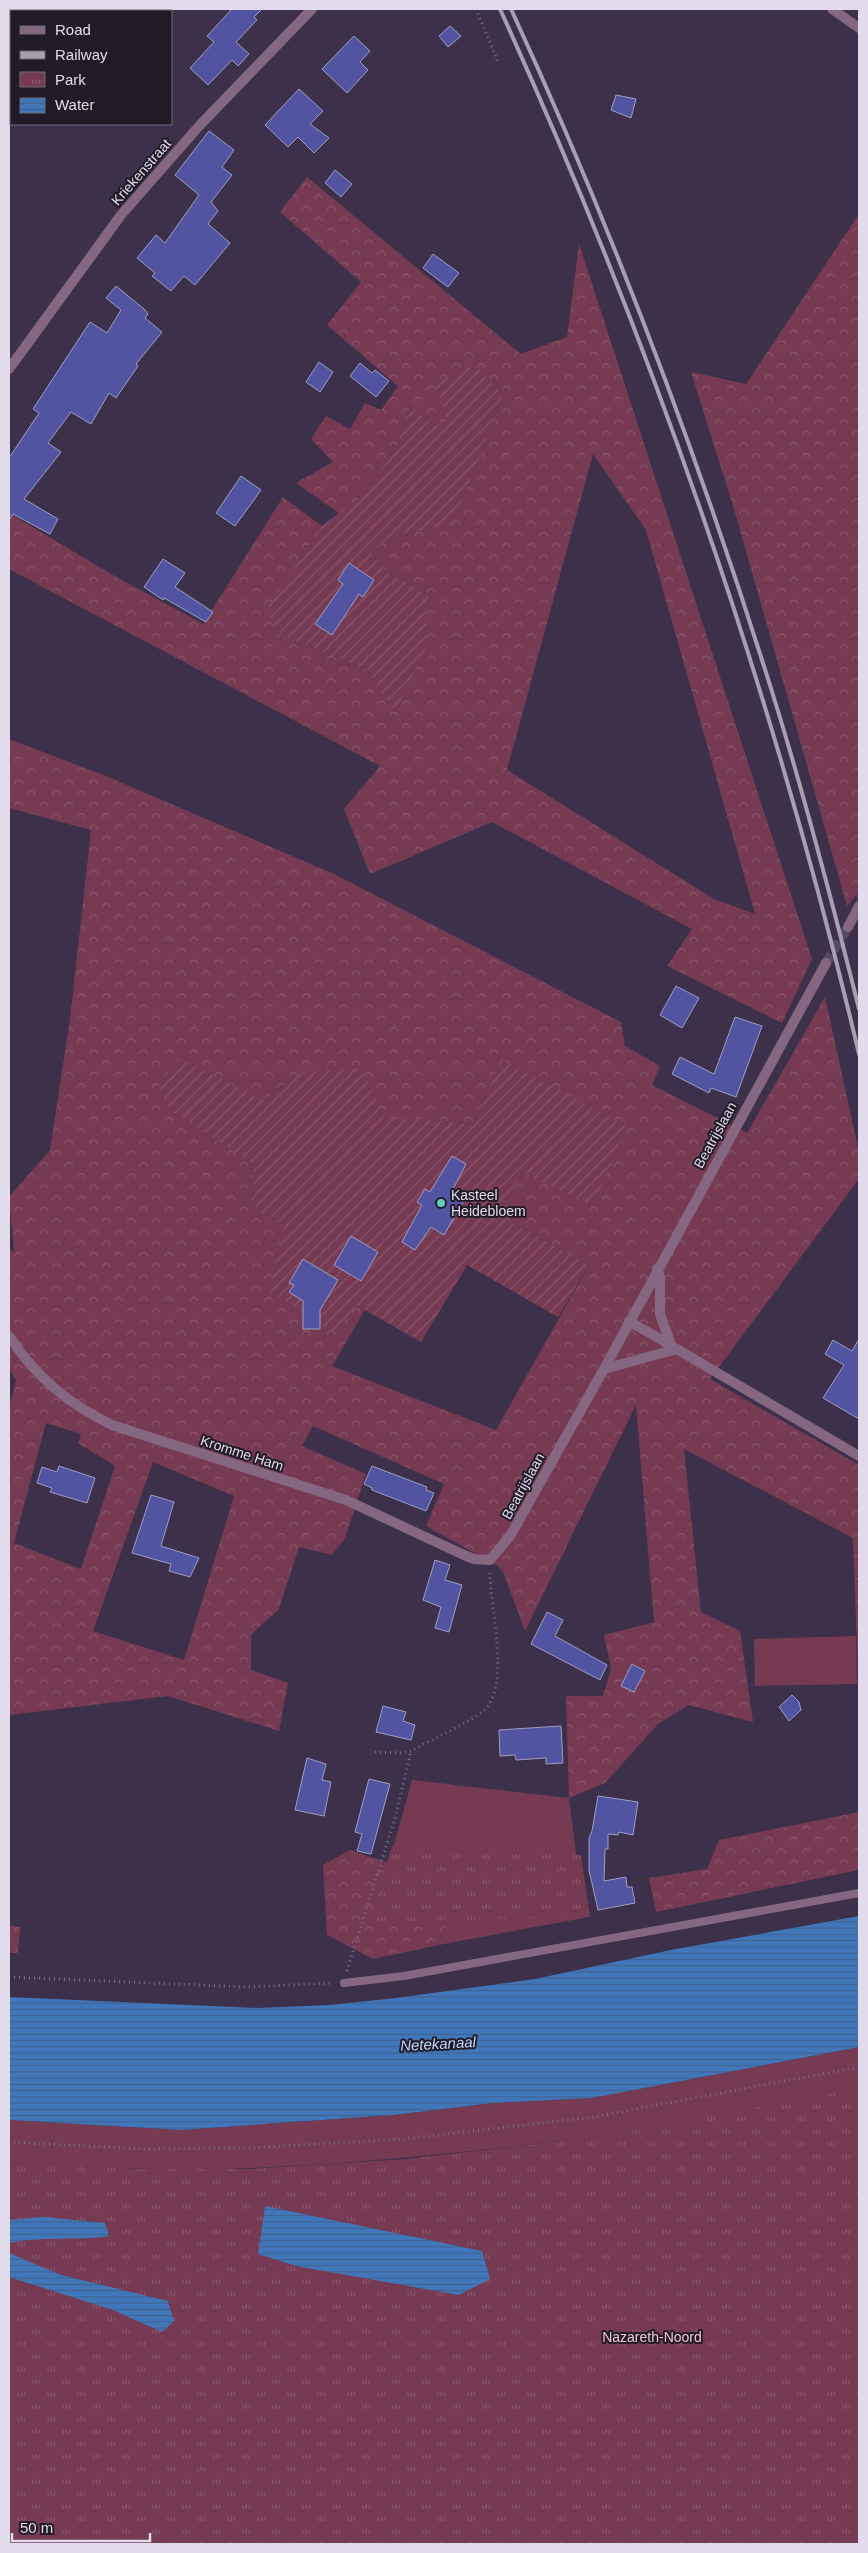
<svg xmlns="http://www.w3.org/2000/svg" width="868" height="2553" viewBox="0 0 868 2553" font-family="Arial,sans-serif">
<defs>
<pattern id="forest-crowns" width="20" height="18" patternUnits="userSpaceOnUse" patternTransform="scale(1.25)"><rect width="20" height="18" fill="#763a52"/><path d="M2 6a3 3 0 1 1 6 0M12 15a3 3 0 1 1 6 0" fill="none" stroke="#89566b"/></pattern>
<pattern id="park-tufts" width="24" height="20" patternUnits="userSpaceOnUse" patternTransform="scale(1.25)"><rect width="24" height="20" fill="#763a52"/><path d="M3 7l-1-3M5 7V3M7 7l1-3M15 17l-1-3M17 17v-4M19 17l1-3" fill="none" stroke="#89566b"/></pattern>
<pattern id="garden-furrows" width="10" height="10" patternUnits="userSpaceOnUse" patternTransform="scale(1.25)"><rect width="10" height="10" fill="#763a52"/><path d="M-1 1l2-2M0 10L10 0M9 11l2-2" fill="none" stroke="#89566b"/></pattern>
<pattern id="water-rules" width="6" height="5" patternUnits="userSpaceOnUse" patternTransform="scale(1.25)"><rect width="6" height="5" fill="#4077bb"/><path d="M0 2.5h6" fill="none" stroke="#42628d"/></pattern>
</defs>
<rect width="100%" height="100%" fill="#3d304b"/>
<path fill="#763a52" d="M856,1636L857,1684L755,1686L754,1639Z
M412,1780L569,1798L584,1918L444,1944V1919L389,1863Z
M859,2047V2342L571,2140C464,2152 358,2164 251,2168C170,2172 89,2167 9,2163V2120L181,2130L393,2115L493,2103L592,2098Z"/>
<path fill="url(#forest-crowns)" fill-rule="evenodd" d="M307,177L521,354L567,337L579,244L812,959L782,1023L667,966L692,929L492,822L370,874L344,809L380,766L9,569V513L111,574L203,624L283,497L322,526L266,612L282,635L367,670L395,711L428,594L387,573L371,552L395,535L453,523L503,395L436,384L448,420L434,426L410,406L396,449L358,499L340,514L296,483L333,462L311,439L326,416L350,429L365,403L381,410L398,386L327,325L361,282L280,212ZM593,454L646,530L755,914L714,899L507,770Z
M859,214V915L857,894L847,906L734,509L691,372L746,384Z
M9,739L106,776L334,874L621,1022L625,1046L660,1066L652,1085L747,1133L825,997L859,1152V1179L710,1379L859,1465V1697L853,1538L684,1449L701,1612L740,1631L753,1722L689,1705L658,1724L605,1783L569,1798L566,1696H603L611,1669L604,1635L654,1622L636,1405L525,1631L504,1574L498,1566L426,1526L444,1484L313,1426L302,1446L366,1474L345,1538L332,1555L299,1547L279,1609L251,1635V1670L288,1683L279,1731L168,1696L9,1715V1408L16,1380L9,1368V1247L14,1253L9,1197L50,1150L70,1019L91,830L9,808ZM501,1060L522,1172L502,1217L589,1265L496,1430L332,1366L365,1310L355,1305L286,1223L256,1211L252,1163L263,1100L303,1072L385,1119H429L473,1125ZM46,1423L81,1434L78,1443L115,1466L81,1569L14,1543ZM153,1462L234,1496L184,1660L93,1631Z
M859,1812V1870L656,1912L649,1878L707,1869L719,1840Z
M350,1850L389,1863L445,1919L444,1944L373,1959L327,1935L323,1865Z
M9,1925L20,1927L18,1953H9Z"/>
<path fill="url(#park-tufts)" d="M392,1846L581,1855L590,1917L369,1922Z
M859,2088V2544H9V2163L141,2169H250L406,2159L596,2137Z"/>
<path fill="url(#garden-furrows)" d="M475,365L503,395L453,524L395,535L371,552L387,573L428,594L426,648L395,712L367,670L282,635L265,612L322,526L358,499L396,449L410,405L434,426L447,420L435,384Z
M179,1058L263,1100L303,1072L361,1068L385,1119H429L473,1125L501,1059L627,1126L593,1206L522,1172L502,1217L589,1265L558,1317L467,1265L421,1342L356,1305L336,1333L269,1291L285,1223L256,1211L252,1163L170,1110L158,1087Z"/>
<path fill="url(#water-rules)" d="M859,1916V2047L592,2098L493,2103L393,2115L181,2130L9,2120V1997L258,2008L330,2005L396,1998L535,1979L671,1950Z
M265,2206L482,2251L490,2279L459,2295L296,2266L258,2254Z
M43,2217L105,2223L109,2236C76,2241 41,2236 9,2243V2220Z
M9,2253L61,2275L168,2301L174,2321L162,2332L113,2310L9,2277Z"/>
<path fill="#5354a1" stroke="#9da0c2" d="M232,9H262L254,17L257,20L236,42L249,54L238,66L232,60L208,85L190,68L214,42L207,36Z
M450,26L461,36L448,47L439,36Z
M354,36L370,51L360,62L368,70L347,93L322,69Z
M299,89L323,111L310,124L329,138L314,153L298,137L288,147L265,125Z
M616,95L636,99L631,118L611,110Z
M209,131L234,150L222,167L232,175L211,202L218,211L208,224L230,243L195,285L184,276L171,291L152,276L155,273L137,258L156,235L165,243L199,195L175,175Z
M335,170L352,184L341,197L325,183Z
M433,254L459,273L448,287L423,268Z
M116,286L144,309L148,314L145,318L162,332L136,364L138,366L116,398L109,393L91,424L71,412L48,443L61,452L24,499L58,519L50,534L13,514L9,520V458L39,413L33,409L90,322L107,333L121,310L106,298Z
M319,362L333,372L320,392L306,382Z
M360,363L372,373L375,370L389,381L376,397L350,376Z
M241,476L261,490L235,526L216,513Z
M163,559L185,573L175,587L213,612L206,622L164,598L163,600L144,587Z
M349,563L374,580L363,597L359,594L332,635L315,624L343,584L338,580Z
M676,986L699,998L682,1028L660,1015Z
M735,1017L762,1026L736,1097L711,1088L709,1093L672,1074L680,1057L714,1074Z
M452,1156L466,1164L453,1189L466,1197L444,1235L431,1227L415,1250L402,1242L422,1205L417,1202L425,1189L430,1192Z
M351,1236L378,1252L361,1281L334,1265Z
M303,1259L338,1280L320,1310V1329H303V1301L289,1292L294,1285L289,1283Z
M859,1339V1419L823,1398L844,1365L825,1354L833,1340L852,1351Z
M59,1466L95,1478L87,1503L50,1492L52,1488L37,1483L42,1467L57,1472Z
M372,1466L427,1487L426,1490L434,1493L426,1511L372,1490V1488L364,1484Z
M151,1495L174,1502L161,1546L199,1558L190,1577L169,1571L171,1564L132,1553Z
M435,1560L450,1565L445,1580L462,1585L449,1632L435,1628L441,1607L423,1600Z
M547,1612L563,1620L555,1636L607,1665L600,1680L531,1644Z
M632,1664L645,1671L634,1692L621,1686Z
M792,1695L799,1702L801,1710L789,1721L779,1707Z
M383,1706L406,1712L403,1721L415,1725L411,1740L376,1732Z
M561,1726L563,1763L546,1764V1758L516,1760L515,1755L500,1756L499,1730Z
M307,1758L326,1764L322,1780L331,1782L324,1816L295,1810Z
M369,1779L390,1784L371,1854L357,1851L362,1834L355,1832Z
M598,1796L638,1802L633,1835L619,1832L618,1835L608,1834V1849H605L604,1881L626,1877L627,1887H632L635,1903L598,1910L589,1870V1838L592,1831Z"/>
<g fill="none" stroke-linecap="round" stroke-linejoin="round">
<path stroke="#564a63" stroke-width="10" stroke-dasharray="10 5" stroke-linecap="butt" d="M826,963L848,927"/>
<path stroke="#7a6f86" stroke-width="3" stroke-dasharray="1 4" stroke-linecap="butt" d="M476,9L498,62
M375,1752L400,1753L411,1751C434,1738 461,1727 482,1712C512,1690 490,1607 490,1573
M347,1971L395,1818L411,1751
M9,1977L246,1987L333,1983
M9,2142L142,2149L249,2148L404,2139L593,2117L859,2067"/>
<path stroke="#866782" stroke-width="8" d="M344,1983L404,1976L859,1893"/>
<path stroke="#866782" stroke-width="10" d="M832,9L859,28
M9,369L121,215L200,125L312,9
M848,927L859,906
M657,1269L660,1277V1314L671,1345
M629,1321L859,1456
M9,1336C37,1378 67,1403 112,1425L346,1500L464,1555L474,1559L490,1560L510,1536L604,1369L826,963
M604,1369L677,1349"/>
<path stroke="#a89fb3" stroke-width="4" d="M500,9C653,345 774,695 859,1054
M511,9C616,237 704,471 778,711C808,809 834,909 859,1009"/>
</g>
<circle fill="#5eceb8" stroke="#211b27" stroke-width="2" cx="441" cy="1203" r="5"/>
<g text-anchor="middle" stroke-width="4" stroke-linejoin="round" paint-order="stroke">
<g font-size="14" fill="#e2dbec" stroke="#211b27">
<text transform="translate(141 172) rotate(-49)" y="5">Kriekenstraat</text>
<text transform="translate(715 1135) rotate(-61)" y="5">Beatrijslaan</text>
<text transform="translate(242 1453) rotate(18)" y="5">Kromme Ham</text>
<text transform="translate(523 1486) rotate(-61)" y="5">Beatrijslaan</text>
</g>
<g font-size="14" fill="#e2dbec" stroke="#211b27" text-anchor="start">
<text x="451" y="1200">Kasteel<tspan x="451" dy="16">Heidebloem</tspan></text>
</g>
<g font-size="14" fill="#f6c4d4" stroke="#211b27">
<text x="652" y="2342">Nazareth-Noord</text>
</g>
<g font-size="15" font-style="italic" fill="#bad7fc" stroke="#211b27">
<text transform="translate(438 2044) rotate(-3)" y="5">Netekanaal</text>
</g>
</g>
<rect width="868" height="2553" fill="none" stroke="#e2dbec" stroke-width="20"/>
<rect x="10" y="10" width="162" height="115" fill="#211b27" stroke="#6e6876"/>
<rect x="20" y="26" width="25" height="8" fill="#866782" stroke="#6e6876"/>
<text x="55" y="35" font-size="15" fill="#e2dbec">Road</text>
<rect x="20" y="51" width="25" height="8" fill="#a89fb3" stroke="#6e6876"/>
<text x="55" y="60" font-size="15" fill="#e2dbec">Railway</text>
<rect x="20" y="72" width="25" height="15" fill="url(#park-tufts)" stroke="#6e6876"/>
<text x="55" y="85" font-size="15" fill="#e2dbec">Park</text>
<rect x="20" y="98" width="25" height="15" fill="url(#water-rules)" stroke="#6e6876"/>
<text x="55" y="110" font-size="15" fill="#e2dbec">Water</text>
<path d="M12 2533v8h138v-8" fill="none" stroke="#e2dbec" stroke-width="2.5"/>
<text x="20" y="2533" font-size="15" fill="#e2dbec" stroke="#211b27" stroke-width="4" paint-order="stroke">50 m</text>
</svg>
